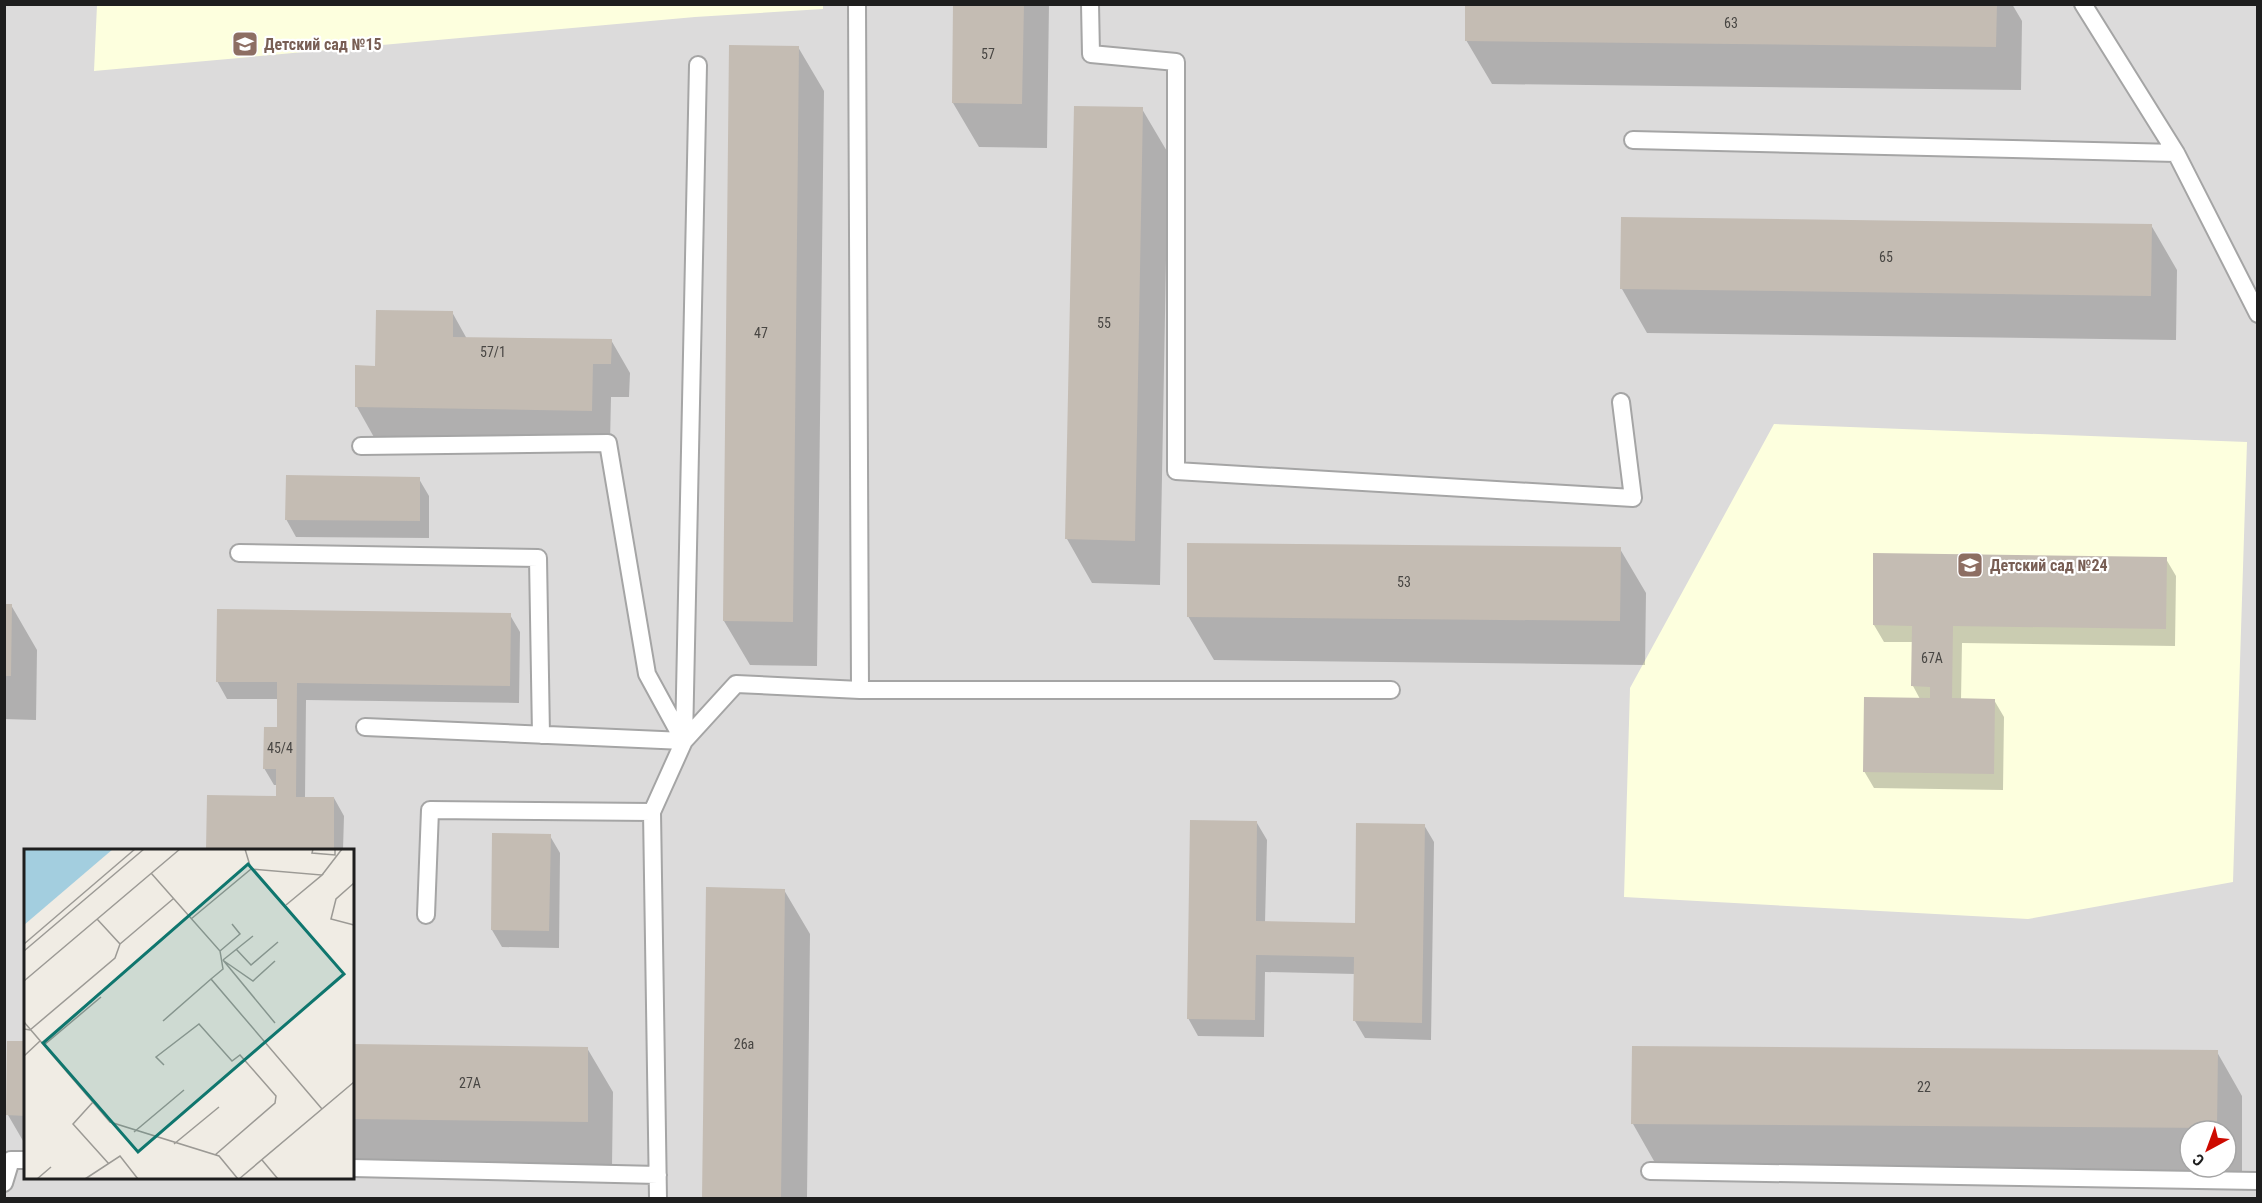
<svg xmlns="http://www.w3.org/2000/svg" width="2262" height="1203" viewBox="0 0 2262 1203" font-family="'Roboto Condensed',sans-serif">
<rect width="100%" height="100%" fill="#f0ece4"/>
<path fill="#dcdbdb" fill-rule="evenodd" d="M5,5H2257V1198H5ZM26,850H352V1178H26ZM2190,1131H2226V1167H2190Z"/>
<path fill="#fdffde" d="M97,5L823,4V9L695,17L94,71Z
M1774,424L2247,442L2233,882L2028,919L1624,897L1630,688Z"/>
<path fill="#0003" fill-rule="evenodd" d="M955,4H1049L1047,148L979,147L953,103Z
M1467,4H2012L2022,21L2021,90L1492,84L1466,40Z
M798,47L824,91L817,666L750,665L724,621Z
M1075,107L1142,109L1168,153L1160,585L1092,583L1067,539Z
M2151,225L2177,270L2176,340L1647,333L1622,289Z
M452,312L467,339L611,340L630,373L629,397H611L610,443L375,439L357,407L377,367Z
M419,479L429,496V538L296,537L286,519Z
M1620,549L1646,593L1645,665L1214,660L1188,616Z
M2166,559L2176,576L2175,646L1962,643L1961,700H1994L2004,717L2003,790L1874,788L1864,771L1920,699L1913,686V642H1884L1874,625Z
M4,605H11L37,650L36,720L4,719Z
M510,615L520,632L519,703L306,700L305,798H334L344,816L343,850H208L209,797L277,798L278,785H274L264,768L278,729L279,699H227L217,681Z
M1257,823L1267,840L1265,923L1356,925L1424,825L1434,842L1431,1040L1365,1038L1355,1021V974L1265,972L1264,1037L1198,1036L1188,1018Z
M550,836L560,853L559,948L502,947L492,930Z
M707,889L784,890L810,934L807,1198H703Z
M26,1042V1146L8,1115Z
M352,1046L587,1048L613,1092L612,1166L352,1163Z
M2217,1052L2242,1096V1172L1658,1168L1633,1124ZM2190,1131H2226V1167H2190Z"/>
<path fill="#c4bcb3" d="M953,4H1024L1022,104L952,103Z
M1465,4H1997L1996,47L1465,41Z
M729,45L799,46L793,622L723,621Z
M1074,106L1143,107L1135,541L1065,539Z
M1621,217L2152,224L2151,296L1620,289Z
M376,310L453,311V337L612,339L611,364H593L592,411L355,407V365L375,366Z
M286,475L420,477V521L285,520Z
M1187,543L1621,547L1620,621L1187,617Z
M1873,553L2167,557L2166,629L1953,626L1952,698L1995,699L1994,774L1863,772L1864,697L1930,698V687L1911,686L1912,626L1873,625Z
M4,604H12L11,676H4Z
M217,609L511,613L510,686L297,683L296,797H334V850H206L207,795L276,796V769H263L264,727H277V682H216Z
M1190,820L1257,821L1256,921L1355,923L1356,823L1425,824L1422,1023L1353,1021L1354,957L1256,955L1255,1020L1187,1019Z
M492,833L551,834L549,931L491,930Z
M706,887L785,889L781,1198H702Z
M7,1041H26V1116L6,1115Z
M352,1044L588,1047V1122L352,1119Z
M1632,1046L2218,1050L2217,1128L1631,1124Z"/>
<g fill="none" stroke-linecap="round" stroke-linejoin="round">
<defs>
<path id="lane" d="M1090,4L1091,54L1176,62V471L1633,498L1621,402
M2083,4L2176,153L2258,314
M1633,140L2176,153
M361,446L608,443L647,674L683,740
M239,553L538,558L541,735
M860,690H1391
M365,727L684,741
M684,741L698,65
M426,915L430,810L652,812
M352,1168L658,1175
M1650,1171L2258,1181
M4,1183L11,1160H26
M658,1198L652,812L684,741L736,684L860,690L857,4"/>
</defs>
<use href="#lane" stroke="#a5a5a5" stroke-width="20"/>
<use href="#lane" stroke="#fff" stroke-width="16"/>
</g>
<defs>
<symbol id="school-square" viewBox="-11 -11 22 22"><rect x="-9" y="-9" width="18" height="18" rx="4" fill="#8d6e63" stroke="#fff"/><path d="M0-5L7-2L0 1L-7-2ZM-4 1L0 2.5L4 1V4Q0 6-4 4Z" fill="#fff"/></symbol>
</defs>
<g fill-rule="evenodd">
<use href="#school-square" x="230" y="29" width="30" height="30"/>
<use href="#school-square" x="1955" y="550" width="30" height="30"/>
</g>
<g text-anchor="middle" stroke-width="4.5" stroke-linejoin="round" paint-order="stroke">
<g font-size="14" fill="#484643">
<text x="1731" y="28">63</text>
<text x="988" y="59">57</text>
<text x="1886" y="262">65</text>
<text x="1104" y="328">55</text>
<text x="761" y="338">47</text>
<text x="493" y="357">57/1</text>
<text x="1404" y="587">53</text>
<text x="1932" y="663">67А</text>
<text x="280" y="753">45/4</text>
<text x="744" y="1049">26а</text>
<text x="470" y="1088">27А</text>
<text x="1924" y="1092">22</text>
</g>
<g font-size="16" font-weight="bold" fill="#785e54" stroke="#fff" text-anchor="start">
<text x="264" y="50">Детский сад №15</text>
<text x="1990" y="571">Детский сад №24</text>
</g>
</g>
<g transform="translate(24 849)">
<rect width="330" height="330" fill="#f0ece4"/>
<path d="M0,0H89L0,76Z" fill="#a3cedf"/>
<path fill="none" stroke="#9c9a95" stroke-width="1.5" d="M289,0L288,4L311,6V0M227,20L298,26L262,56M127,24L196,102L199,120L187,130L298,260M298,26L318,0M330,34L312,50L307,70L330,76M167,70L227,20L221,0M0,95L111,0M96,95L149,50M212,100L227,116L254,93M0,102L120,0M196,102L216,85L208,75M199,111L251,174M199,111L229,87M200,112L229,132L251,112M0,132L156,0M139,172L187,130M0,173L86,273L195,307L214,330M0,180L6,181L91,109L96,95L73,70M20,196L77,148M0,207L16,192M140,216L132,208L175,175L208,212L216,206L252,247L251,254L191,306M69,253L49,275L85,315M110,283L160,241M150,295L195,258M238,311L254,330M13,330L27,318M61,330L96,307L114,330M215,330L330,233"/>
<path fill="#0f766e" fill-opacity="0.15" stroke="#0f766e" stroke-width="3" d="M224,15L320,125L114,303L19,194Z"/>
<rect width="330" height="330" fill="none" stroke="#1e1e1e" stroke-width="3"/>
</g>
<rect width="2262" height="1203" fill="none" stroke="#1e1e1e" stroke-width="12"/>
<g transform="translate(2208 1149) rotate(221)"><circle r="28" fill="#ffffff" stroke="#a5a5a5" stroke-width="1.5"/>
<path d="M0-4.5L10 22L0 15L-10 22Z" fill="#cd0a00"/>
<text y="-9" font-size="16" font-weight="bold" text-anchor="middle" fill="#1e1e1e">С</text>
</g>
</svg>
